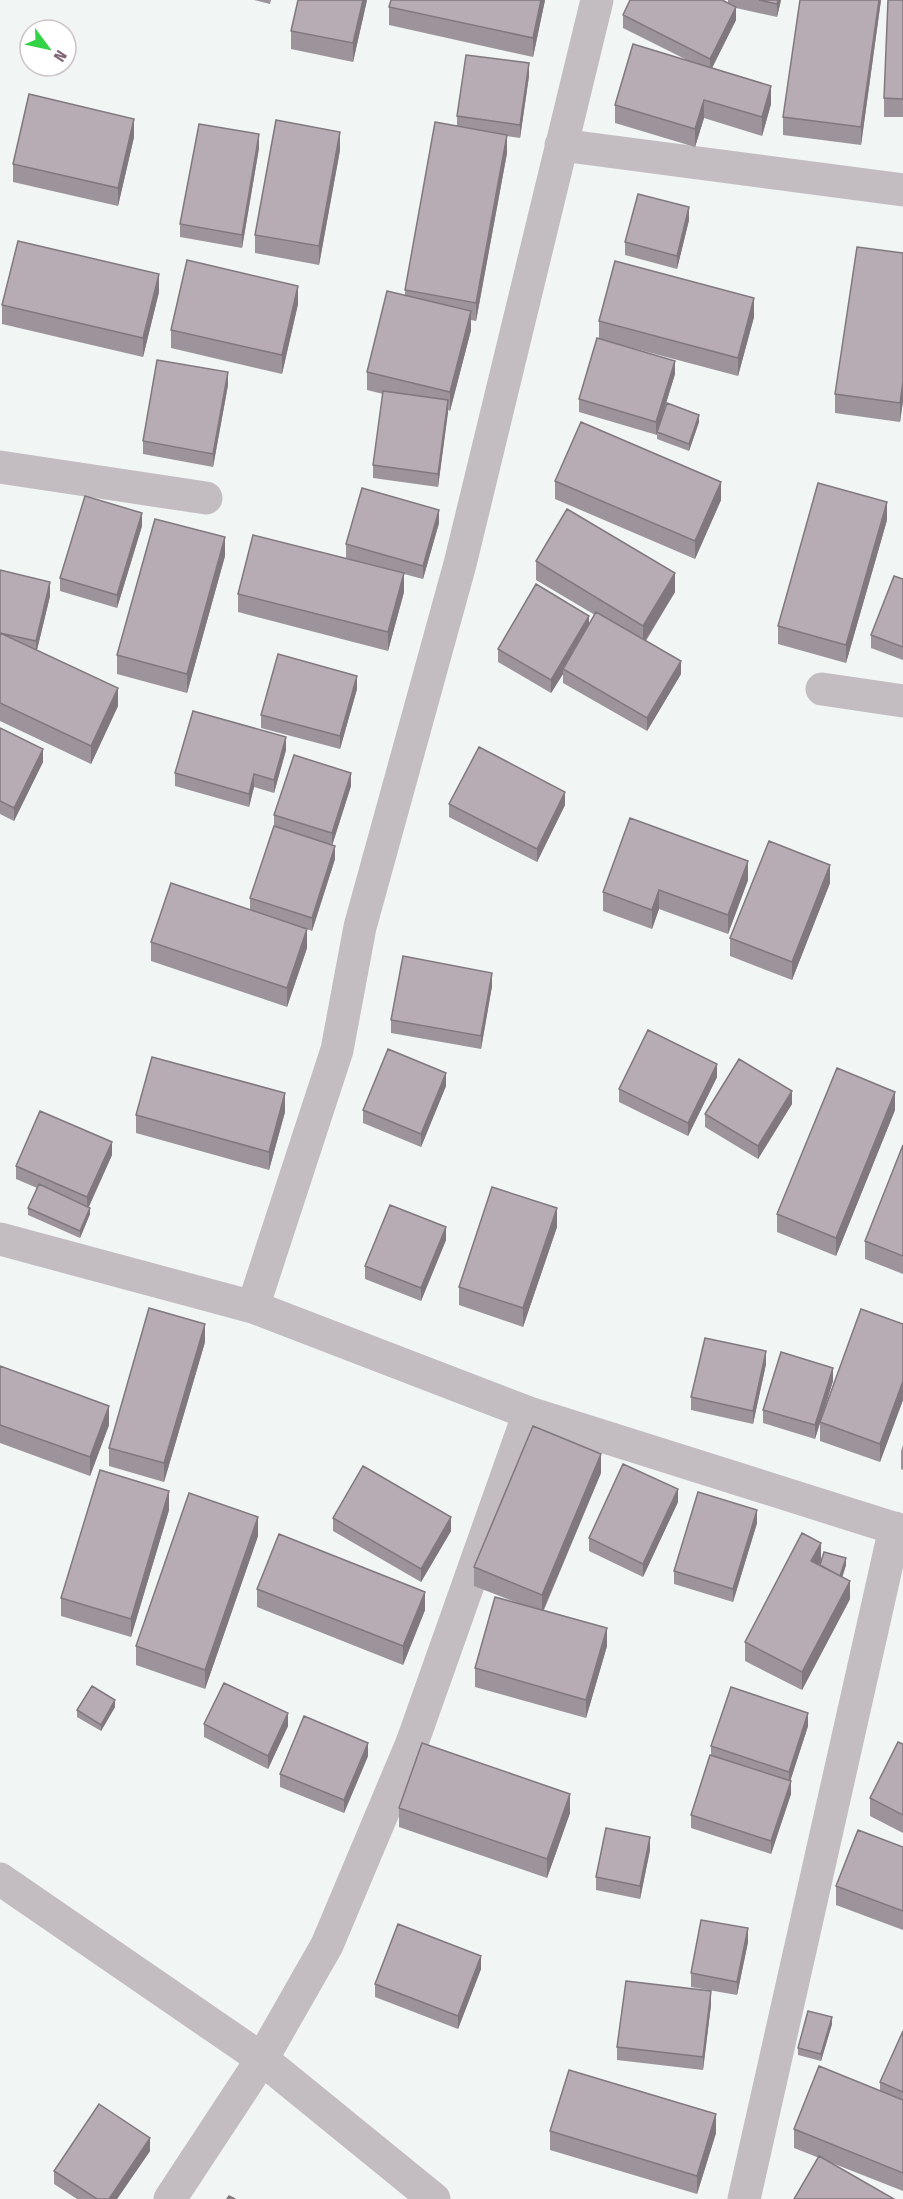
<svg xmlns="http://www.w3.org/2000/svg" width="903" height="2199" viewBox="0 0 903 2199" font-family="'Fira Sans Condensed',sans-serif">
<rect width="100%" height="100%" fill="#f1f5f4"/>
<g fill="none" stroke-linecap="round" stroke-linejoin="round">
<path stroke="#c3bcc0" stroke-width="33" d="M561,145L903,190
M0,467L206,498
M822,689L903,701
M0,1239L253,1307L529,1413L903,1531
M253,1307L337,1050L360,927L460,564L597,0
M0,1879L262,2059L434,2199
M170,2199L262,2059L327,1945L412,1743L529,1413
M744,2199L895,1528"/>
</g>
<path fill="#9d949b" d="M254,0H271L270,4Z
M367,0L353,62L291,49V31Z
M391,0H545L533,57L389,25V7Z
M728,0H781L777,17L736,8V20L712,68L771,104L762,136L704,118L695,147L615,123V105L685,59L623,28V15L728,3Z
M881,0L861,145L783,135V117Z
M903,0V117H884V98Z
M529,76L520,138L507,136V153L476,321L471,320V330L450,411L448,410L438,487L373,478V465L383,394L367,390V372L405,295V290L457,126V116Z
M134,137L118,206L13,182V164Z
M259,148L242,248L180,237V224Z
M340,150L319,265L255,253V235Z
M689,220L677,269L625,255V242Z
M903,253V401L900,422L835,413V394Z
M159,292L143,357L2,324V305Z
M298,304L282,374L171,348V330Z
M754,317L738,376L625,346L675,374L661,420L699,422L689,451L657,439V435L579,412V399L599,339V321Z
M228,385L213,467L143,454V441Z
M555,481L721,500L695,559L555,499Z
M887,520L846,663L778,644V626Z
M439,523L423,579L404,574V592L388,651L238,612V594L396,571L346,558V544Z
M142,526L117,608L60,591V578Z
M225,556L187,693L117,674V655Z
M536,561L675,592L646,641L681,674L647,731L563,683V674L551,693L498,662V649L589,624L595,615L536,580Z
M0,570L50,596L37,650L118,706L91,764L0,721Z
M903,579V660L871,648V635Z
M357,689L340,749L261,728V715Z
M0,728L43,762L14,821L0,814Z
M286,750L274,793L254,787L249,807L175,786V773Z
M351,786L332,845L335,859L312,931L299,926L307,948L287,1007L151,961V942L250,910V898L274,827V815Z
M449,804L565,805L537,862L449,817Z
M748,880L728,934L659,909L652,929L603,911V892Z
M830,883L792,980L730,956V938Z
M492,986L481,1049L391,1033V1020Z
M717,1077L688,1136L619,1102V1089Z
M446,1086L421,1147L363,1123V1110Z
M792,1104L758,1159L705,1127V1114Z
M895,1110L836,1256L777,1232V1214Z
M285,1112L269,1170L136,1133V1115Z
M903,1145V1274L865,1259V1241Z
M112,1155L89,1207L90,1214L80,1238L28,1215V1208L37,1188L16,1179V1166Z
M557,1227L523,1327L459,1305V1287Z
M446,1240L421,1301L365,1279V1266Z
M903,1324V1400L880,1462L820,1441V1422Z
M205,1342L164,1482L109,1466V1448Z
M766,1364L753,1424L691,1410V1397Z
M0,1366L109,1425L90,1476L0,1443Z
M833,1381L815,1439L763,1423V1410Z
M903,1445V1470L901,1469V1451Z
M601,1473L544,1610L607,1646L586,1718L475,1687V1668L518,1603L474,1586V1567Z
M678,1502L643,1577L589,1551V1538Z
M169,1510L131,1637L61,1616V1598Z
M333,1518L451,1531L421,1582L333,1531Z
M757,1523L733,1602L674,1584V1571Z
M258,1536L205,1689L136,1665V1646Z
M821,1561L819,1565H846L842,1577L850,1599L802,1690L745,1661V1642Z
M257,1589L425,1610L403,1665L257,1607Z
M115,1707L101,1731L77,1717V1710Z
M204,1724L288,1726L268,1769L204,1737Z
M808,1726L790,1781L791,1794L771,1854L691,1828V1815L711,1755V1746Z
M903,1744V1833L870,1816V1798Z
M368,1756L344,1813L280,1787V1774Z
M399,1808L570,1813L547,1878L399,1827Z
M903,1847V1930L836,1905V1886Z
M650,1850L640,1899L596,1890V1877Z
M748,1942L737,1995L691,1987V1973Z
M481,1969L458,2029L375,1997V1984Z
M711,2005L703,2070L617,2060V2047Z
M832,2024L821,2061L798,2055V2048Z
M903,2031V2191L794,2148V2129L880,2090V2082Z
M550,2131L716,2133L697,2194L550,2150Z
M150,2151L117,2199H77L54,2184V2171Z"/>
<path fill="#80787e" d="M363,0H367L353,62V43Z
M541,0H545L533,57V38Z
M778,0H781L777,17V4Z
M879,0H881L861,145V127Z
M736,7V20L710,72V59Z
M529,63V76L520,138V125Z
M771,86V104L762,136V117Z
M704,100V118L695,147V129Z
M134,119V137L118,206V188Z
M340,132V150L319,265V246Z
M259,134V148L242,248V235Z
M507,135V153L476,321V303Z
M689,207V220L677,269V256Z
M159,274V292L143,357V338Z
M298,286V304L282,374V355Z
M754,298V317L738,376V358Z
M471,311V330L450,411V392Z
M675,361V374L657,432L656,435V422Z
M228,372V385L213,467V454Z
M903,382V401L900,422V403Z
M448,400V413L438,487V474Z
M699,415V422L689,451V444Z
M721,482V500L695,559V541Z
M887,502V520L846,663V645Z
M439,510V523L423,579V566Z
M142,513V526L117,608V595Z
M225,537V556L187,693V674Z
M404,573V592L388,651V632Z
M675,573V592L643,644V626Z
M50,582V596L36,654V641Z
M589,616V629L563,669V674L551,693V680Z
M681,661V674L647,731V718Z
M357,676V689L340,749V736Z
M118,688V706L91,764V746Z
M286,737V750L274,793V780Z
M43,749V762L14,821V808Z
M351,773V786L332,846V833Z
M254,774V787L249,807V794Z
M565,792V805L537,862V849Z
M335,846V859L312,931V918Z
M748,861V880L728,934V915Z
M830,865V883L792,980V962Z
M659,890V909L652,929V910Z
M307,929V948L287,1007V988Z
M492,973V986L481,1049V1036Z
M717,1064V1077L688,1136V1123Z
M446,1073V1086L421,1147V1134Z
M792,1091V1104L758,1159V1146Z
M895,1092V1110L836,1256V1238Z
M285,1093V1112L269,1170V1152Z
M112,1142V1155L87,1210V1197Z
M90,1208V1214L80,1238V1231Z
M557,1208V1227L523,1327V1308Z
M446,1227V1240L421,1301V1288Z
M205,1324V1342L164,1482V1463Z
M766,1351V1364L753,1424V1411Z
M833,1368V1381L815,1439V1425Z
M903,1381V1400L880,1462V1444Z
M109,1406V1425L90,1476V1457Z
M601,1454V1473L542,1613V1595Z
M678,1489V1502L643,1577V1564Z
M169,1491V1510L131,1637V1619Z
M757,1510V1523L733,1602V1589Z
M258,1517V1536L205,1689V1670Z
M451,1517V1531L421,1582V1569Z
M821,1543V1561L811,1579V1561Z
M846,1558V1565L839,1588V1581Z
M850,1581V1599L802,1690V1672Z
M425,1592V1610L403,1665V1646Z
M607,1628V1646L586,1718V1700Z
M115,1700V1707L101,1731V1725Z
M288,1713V1726L268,1769V1756Z
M808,1713V1726L789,1785V1772Z
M368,1743V1756L344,1813V1800Z
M791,1781V1794L771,1854V1841Z
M570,1794V1813L547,1878V1859Z
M650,1837V1850L640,1899V1886Z
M748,1928V1942L737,1995V1982Z
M481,1956V1969L458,2029V2016Z
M711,1991V2005L703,2070V2057Z
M832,2017V2024L821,2061V2054Z
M716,2114V2133L697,2194V2176Z
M150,2138V2151L117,2199H109Z"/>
<path fill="#b7acb4" stroke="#80787e" stroke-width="1.5" d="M298,0H363L353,43L291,31Z
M391,0H541L533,38L389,7Z
M630,0H722L736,7L710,59L623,15Z
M759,0H778L777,4Z
M800,0H879L861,127L783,117Z
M888,0H903V99L884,98Z
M633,44L771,86L762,117L704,100L695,129L615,105Z
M466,55L529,63L520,125L457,116Z
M29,94L134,119L118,188L13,164Z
M276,120L340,132L319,246L255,235Z
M435,122L507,135L476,303L405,290Z
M199,124L259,134L242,235L180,224Z
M638,194L689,207L677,256L625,242Z
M18,241L159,274L143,338L2,305Z
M857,247L903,253V382L900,403L835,394Z
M187,260L298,286L282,355L171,330Z
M615,261L754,298L738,358L599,321Z
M387,291L471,311L450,392L367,372Z
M597,338L675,361L656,422L579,399Z
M157,360L228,372L213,454L143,441Z
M383,391L448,400L438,474L373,465Z
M667,403L699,415L689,444L657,432Z
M581,422L721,482L695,541L555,481Z
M818,483L887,502L846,645L778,626Z
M362,488L439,510L423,566L346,544Z
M85,496L142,513L117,595L60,578Z
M567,509L675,573L643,626L536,561Z
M155,519L225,537L187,674L117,655Z
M253,535L404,573L388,632L238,594Z
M0,570L50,582L36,641L0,633Z
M894,576L903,579V647L871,635Z
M536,584L589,616L551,680L498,649Z
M596,612L681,661L647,718L563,669Z
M0,633L118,688L91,746L0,703Z
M278,654L357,676L340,736L261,715Z
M193,711L286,737L274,780L254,774L249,794L175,773Z
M0,728L43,749L14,808L0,801Z
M479,747L565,792L537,849L449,804Z
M294,755L351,773L332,833L274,815Z
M630,818L748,861L728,915L659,890L652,910L603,892Z
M274,826L335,846L312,918L250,898Z
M769,841L830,865L792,962L730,938Z
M171,883L307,929L287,988L151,942Z
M403,956L492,973L481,1036L391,1020Z
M648,1030L717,1064L688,1123L619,1089Z
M388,1049L446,1073L421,1134L363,1110Z
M152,1057L285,1093L269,1152L136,1115Z
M739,1059L792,1091L758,1146L705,1114Z
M837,1068L895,1092L836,1238L777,1214Z
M40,1111L112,1142L87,1197L16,1166Z
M903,1145V1256L865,1241Z
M39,1184L90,1208L80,1231L28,1208Z
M492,1187L557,1208L523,1308L459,1287Z
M390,1205L446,1227L421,1288L365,1266Z
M149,1308L205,1324L164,1463L109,1448Z
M861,1309L903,1324V1381L880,1444L820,1422Z
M705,1338L766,1351L753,1411L691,1397Z
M781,1352L833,1368L815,1425L763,1410Z
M0,1366L109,1406L90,1457L0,1425Z
M533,1426L601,1454L542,1595L474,1567Z
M623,1464L678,1489L643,1564L589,1538Z
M363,1466L451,1517L421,1569L333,1518Z
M100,1470L169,1491L131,1619L61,1598Z
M698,1492L757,1510L733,1589L674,1571Z
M189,1493L258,1517L205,1670L136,1646Z
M802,1533L821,1543L811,1561L850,1581L802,1672L745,1642Z
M279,1534L425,1592L403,1646L257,1589Z
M824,1552L846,1558L840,1576L820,1565Z
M495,1597L607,1628L586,1700L475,1668Z
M224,1683L288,1713L268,1756L204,1724Z
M92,1686L115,1700L101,1725L77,1710Z
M731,1687L808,1713L789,1772L711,1746Z
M304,1716L368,1743L344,1800L280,1774Z
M898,1742L903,1744V1815L870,1798Z
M422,1743L570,1794L547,1859L399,1808Z
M710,1755L791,1781L771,1841L691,1815Z
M606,1828L650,1837L640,1886L596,1877Z
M858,1830L903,1847V1911L836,1886Z
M701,1920L748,1928L737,1982L691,1973Z
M398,1924L481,1956L458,2016L375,1984Z
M626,1981L711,1991L703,2057L617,2047Z
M808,2011L832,2017L821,2054L798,2048Z
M903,2031V2092L880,2082Z
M819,2066L903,2100V2173L794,2129Z
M569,2070L716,2114L697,2176L550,2131Z
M99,2104L150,2138L109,2199H97L54,2171Z
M819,2156L894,2199H794Z
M229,2196L235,2199H227Z"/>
<g transform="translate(48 48) rotate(123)"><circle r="28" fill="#ffffff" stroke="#ccc2c9" stroke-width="1.5"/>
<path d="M0-4.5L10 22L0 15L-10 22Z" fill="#34d347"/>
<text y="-9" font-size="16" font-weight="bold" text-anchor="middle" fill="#806677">N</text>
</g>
</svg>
